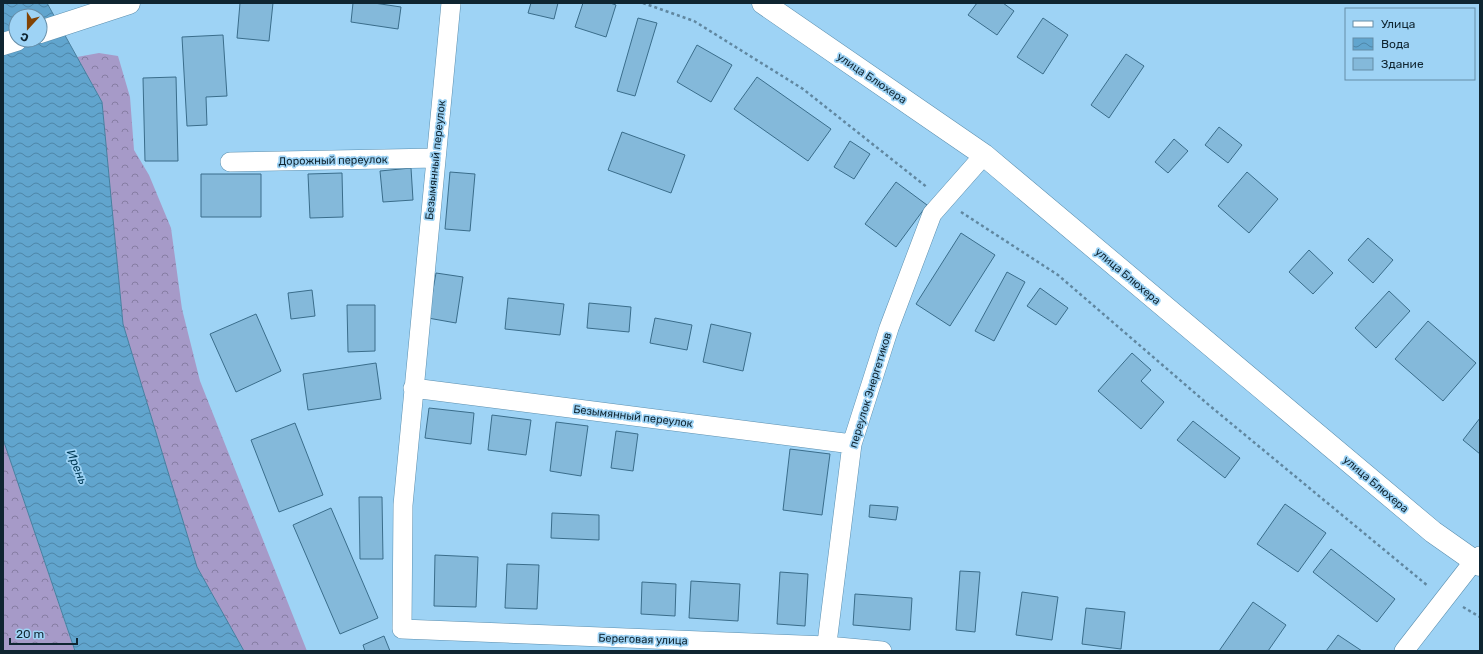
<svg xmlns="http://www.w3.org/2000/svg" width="1483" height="654" viewBox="0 0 1483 654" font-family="Rubik,sans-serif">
<defs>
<pattern id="forest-crowns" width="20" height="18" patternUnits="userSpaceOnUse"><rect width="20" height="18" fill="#a69ac8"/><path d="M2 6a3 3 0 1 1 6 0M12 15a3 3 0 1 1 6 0" fill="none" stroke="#867da3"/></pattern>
<pattern id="water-waves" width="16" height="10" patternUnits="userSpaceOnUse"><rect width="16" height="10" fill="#61a5ce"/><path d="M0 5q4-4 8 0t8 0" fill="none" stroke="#4e86a8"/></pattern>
</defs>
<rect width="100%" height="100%" fill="#9ed3f5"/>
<path fill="url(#forest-crowns)" d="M99,53L118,56L130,97L134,150L149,175L171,228L182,309L200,381L307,651H244L197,567L123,324L102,102L77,57Z
M3,439L74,649L75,651H3Z"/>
<path fill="url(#water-waves)" stroke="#487f9f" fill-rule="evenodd" d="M3,3H47L102,102L123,324L197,567L244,651H75L3,439ZM16,16H40V40H16Z"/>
<path fill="#84b9da" stroke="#3a6d8b" d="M240,3H273L269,41L237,38Z
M353,3H374L401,7L398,29L351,22Z
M531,3H558L554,19L528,13Z
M583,3H610L616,5L606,37L575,27Z
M977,3H1003L1014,11L997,35L968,15Z
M638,18L657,23L635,96L617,91Z
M1043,18L1068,35L1043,74L1017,57Z
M223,35L227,96L206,97L207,125L187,126L182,37Z
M697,45L732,65L711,102L677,82Z
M1126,54L1144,66L1109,118L1091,105Z
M176,77L178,161H145L143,78Z
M757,77L831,129L808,161L734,109Z
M1219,127L1242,145L1228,163L1205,145Z
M622,132L685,155L671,193L608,170Z
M1174,139L1188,151L1168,173L1155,162Z
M850,141L870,154L854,179L834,167Z
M411,168L413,200L383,202L380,171Z
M450,172L475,174L470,231L445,229Z
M1247,172L1278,199L1249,233L1218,206Z
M342,173L343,217L310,218L308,174Z
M201,174H261V217H201Z
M896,182L927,205L896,247L865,224Z
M961,233L995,255L950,326L916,304Z
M1368,238L1393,260L1373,283L1348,260Z
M1309,250L1333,273L1313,294L1289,272Z
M1007,272L1025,282L994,341L975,331Z
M436,273L463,277L456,323L428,318Z
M1040,288L1068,308L1056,325L1027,306Z
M312,290L315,316L291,319L288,293Z
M1389,291L1410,311L1376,348L1355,328Z
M508,298L564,304L560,335L505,329Z
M589,303L631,307L629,332L587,328Z
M347,305H375V351L348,352Z
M256,314L281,371L236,392L210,334Z
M655,318L692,325L687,350L650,343Z
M1428,321L1476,363L1443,401L1395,359Z
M711,324L751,333L743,371L703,362Z
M1132,353L1151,370L1141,381L1164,402L1141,429L1098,391Z
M376,363L381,399L308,410L303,374Z
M429,408L474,413L471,444L425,438Z
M492,415L531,420L526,455L488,450Z
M1480,418V454L1463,440Z
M1193,421L1240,458L1225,478L1177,440Z
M556,422L588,426L581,476L550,471Z
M295,423L323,495L279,512L251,440Z
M616,431L638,434L633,471L611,468Z
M790,449L830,454L822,515L783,510Z
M359,497H382L383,559H360Z
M1285,504L1326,533L1298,572L1257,544Z
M870,505L898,507L896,520L869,517Z
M331,508L378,618L340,634L293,525Z
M552,513L599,515V540L551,538Z
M1331,549L1395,599L1377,622L1313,572Z
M435,555L478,557L476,607L434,606Z
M507,564L539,565L537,609L505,608Z
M960,571L980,572L975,632L956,630Z
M780,572L808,574L805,626L777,624Z
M691,581L740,584L738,621L689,618Z
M642,582L676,584L675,616L641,614Z
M1022,592L1058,597L1052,640L1016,635Z
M855,594L912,598L910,630L853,625Z
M1253,602L1286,625L1268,651H1219Z
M1086,608L1125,612L1121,649L1082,644Z
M1338,635L1362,651H1326Z
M384,636L390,651H365L363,645Z"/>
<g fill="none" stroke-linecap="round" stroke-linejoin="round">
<defs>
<path id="minor" d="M451,3L403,505L402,629L827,646L882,651
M230,162L436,158
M413,388L852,444
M826,651L852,444L889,328L932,214L984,155
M1404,651L1474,561L1480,556"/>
<path id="tertiary" d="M763,3L984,155L1433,532L1480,565
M40,32L129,3
M3,44L16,40"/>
</defs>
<use href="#minor" stroke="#5b8faf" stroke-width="20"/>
<use href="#tertiary" stroke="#5b8faf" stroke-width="23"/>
<path stroke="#6087a0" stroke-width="2.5" stroke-dasharray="3 3" stroke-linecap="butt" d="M643,3L694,21L803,89L928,188
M961,212L1058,275L1210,406L1428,586
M1463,607L1480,617"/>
<use href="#minor" stroke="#fff" stroke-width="19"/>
<use href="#tertiary" stroke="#fff" stroke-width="22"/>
</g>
<g text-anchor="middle" stroke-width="3.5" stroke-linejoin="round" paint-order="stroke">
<g font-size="11" fill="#0f2531" stroke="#9ed3f5">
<text transform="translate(872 78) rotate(34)" y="4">улица Блюхера</text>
<text transform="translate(333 160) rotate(-1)" y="4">Дорожный переулок</text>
<text transform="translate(435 160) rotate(-84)" y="4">Безымянный переулок</text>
<text transform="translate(1128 276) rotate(40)" y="4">улица Блюхера</text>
<text transform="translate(870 390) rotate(-73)" y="4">переулок Энергетиков</text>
<text transform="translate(633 416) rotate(7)" y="4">Безымянный переулок</text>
<text transform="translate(1376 484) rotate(40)" y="4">улица Блюхера</text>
<text transform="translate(643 639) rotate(2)" y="4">Береговая улица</text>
</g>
<g font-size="12" font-style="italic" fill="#003a55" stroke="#9ed3f5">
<text transform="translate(77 467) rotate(68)" y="4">Ирень</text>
</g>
</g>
<rect width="1483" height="654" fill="none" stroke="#0f2531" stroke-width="8"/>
<rect x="1345" y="8" width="130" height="72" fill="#9ed3f5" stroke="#658da7"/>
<rect x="1353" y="21" width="20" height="6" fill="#ffffff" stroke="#658da7"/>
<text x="1381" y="28" font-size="12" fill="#0f2531">Улица</text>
<rect x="1353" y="38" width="20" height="12" fill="url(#water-waves)" stroke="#658da7"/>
<text x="1381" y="48" font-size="12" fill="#0f2531">Вода</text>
<rect x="1353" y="58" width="20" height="12" fill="#84b9da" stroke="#658da7"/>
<text x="1381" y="68" font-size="12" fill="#0f2531">Здание</text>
<g transform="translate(28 28) rotate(201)"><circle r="19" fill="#9ed3f5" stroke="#658da7"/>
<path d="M0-3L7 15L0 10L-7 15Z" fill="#824304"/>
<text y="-6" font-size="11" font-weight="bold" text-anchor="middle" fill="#0f2531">С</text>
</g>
<path d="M10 638v6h67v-6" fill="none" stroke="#0f2531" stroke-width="2"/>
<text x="16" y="638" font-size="12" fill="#0f2531" stroke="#9ed3f5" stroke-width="3" paint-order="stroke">20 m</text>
</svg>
